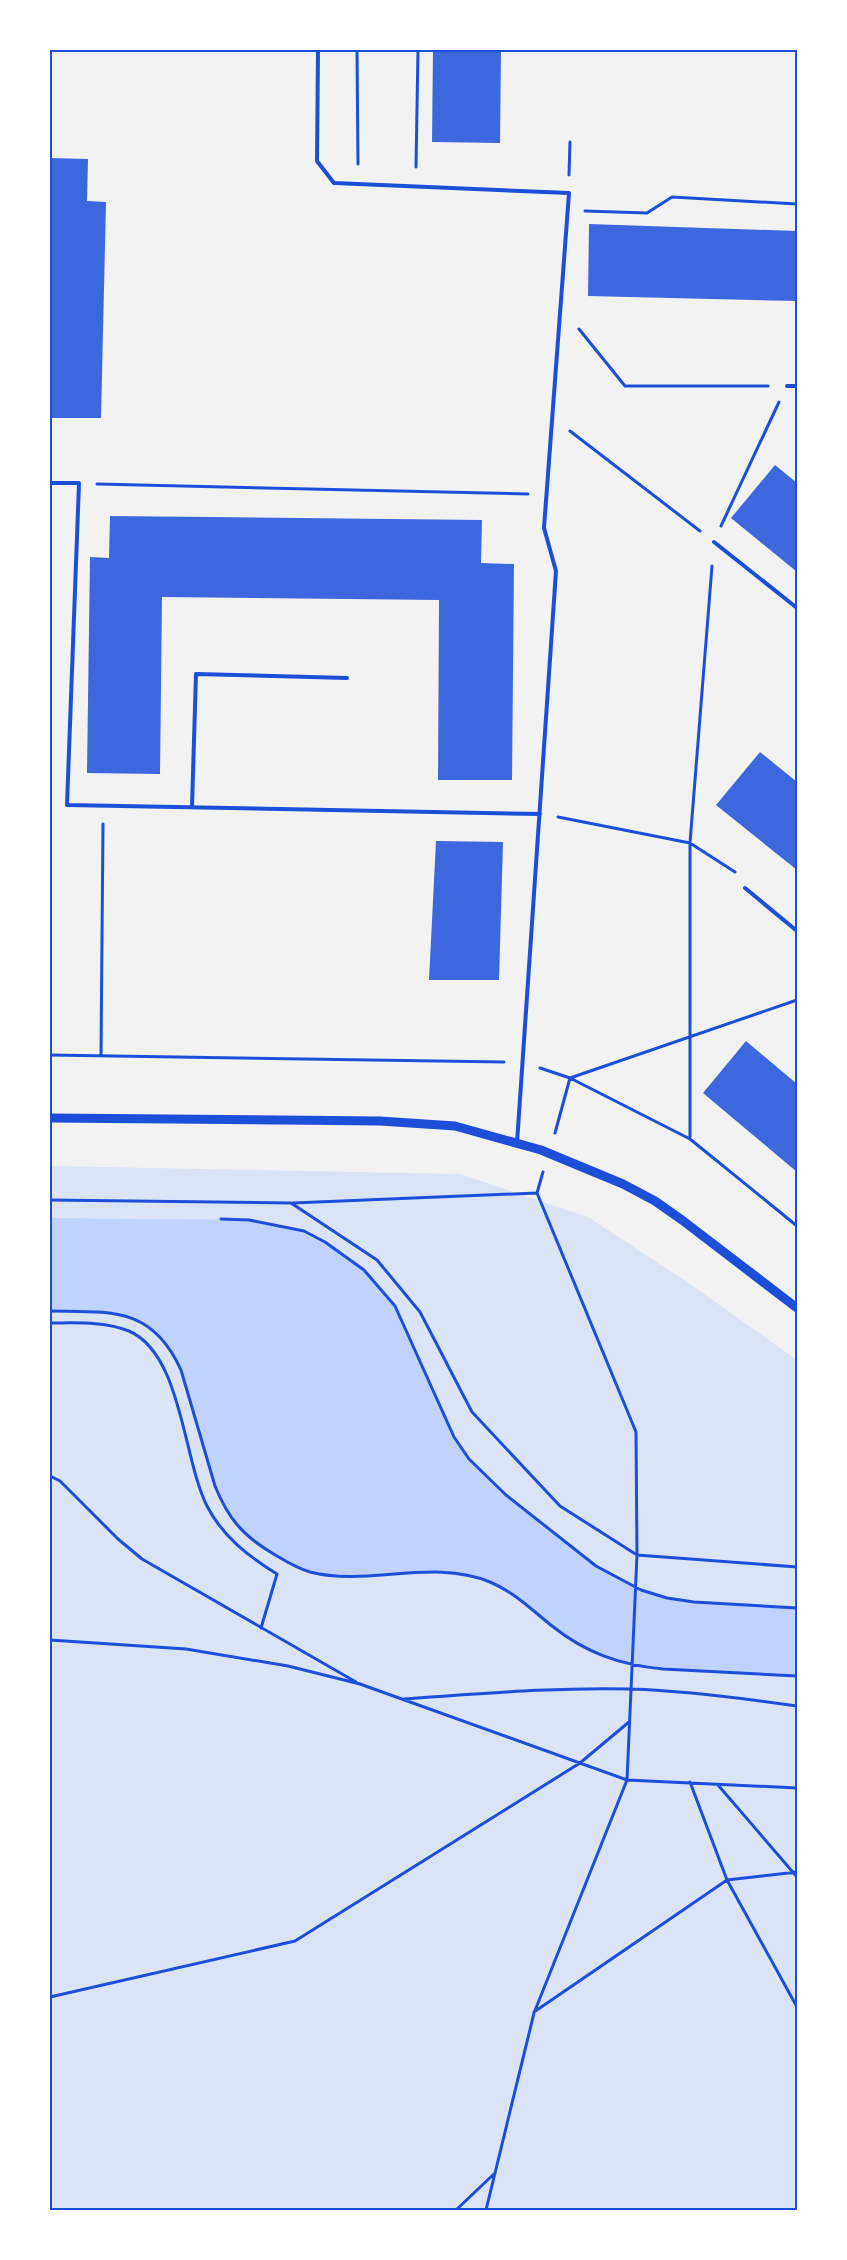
<svg xmlns="http://www.w3.org/2000/svg" width="847" height="2260" viewBox="0 0 847 2260" font-family="Roboto,sans-serif">
<rect width="100%" height="100%" fill="#f2f2f2"/>
<path fill="#dbe4f7" d="M50,1166L460,1174L588,1217L687,1282L797,1360V2210H50Z"/>
<path fill="#bfd3fe" d="M50,1218L249,1220L304,1231L325,1242L364,1270L395,1306L454,1437L469,1459L506,1495L596,1566L641,1590L667,1598L694,1602L797,1608V1676C768,1675 738,1673 709,1672C668,1670 624,1670 587,1649C546,1627 517,1588 470,1576C461,1573 452,1574 443,1573C402,1571 345,1582 308,1571C291,1566 274,1555 259,1545C187,1499 209,1354 141,1322C114,1309 80,1312 50,1311Z"/>
<path fill="#3d67dc" d="M433,50H501L500,143L432,142Z
M50,158L88,159L87,201L106,202L101,418H50Z
M589,224L797,231V301L588,296Z
M775,465L797,483V572L731,518Z
M110,516L482,520L481,563L514,564L512,780H438L439,600L162,597L160,774L87,773L90,557L109,558Z
M760,752L797,782V870L716,805Z
M436,841L503,842L499,980H429Z
M746,1041L797,1084V1172L703,1093Z"/>
<g fill="none" stroke-linecap="round" stroke-linejoin="round">
<path stroke="#1d4ed8" stroke-width="3" d="M357,50L358,164
M416,167L418,50
M569,175L570,142
M585,211L647,213L672,197L797,204
M579,329L625,386H768
M570,431L700,531
M97,484L528,494
M721,526L779,402
M558,817L690,843L735,872
M50,1055L504,1062
M101,1055L103,824
M540,1068L570,1078L690,1139L797,1226
M555,1133L570,1078L797,1000
M690,1139V843L712,566
M50,1200L291,1203L377,1260L420,1312L472,1412L560,1506L637,1555L797,1567
M293,1203L537,1193L543,1172
M221,1219L249,1220L304,1231L325,1242L364,1270L395,1306L454,1437L469,1459L506,1495L596,1566L641,1590L667,1598L694,1602L797,1608
M50,1311C111,1312 152,1306 181,1370L215,1486C228,1518 242,1535 272,1553C284,1560 296,1568 310,1572C368,1587 432,1558 490,1582C514,1592 532,1610 552,1626C586,1653 620,1665 663,1669L797,1676
M50,1323C76,1323 104,1321 129,1331C182,1354 183,1459 207,1506C223,1537 248,1556 277,1574L261,1628
M50,1476L60,1481L118,1539L142,1559L356,1682
M50,1640L186,1649L288,1666L360,1684L627,1780L797,1788
M404,1699C479,1694 556,1687 631,1689C687,1691 742,1698 797,1706
M690,1782L727,1880L797,2007
M718,1785L797,1877
M50,1997L295,1941L580,1763L629,1722
M534,2012L727,1880L797,1872
M456,2210L495,2173
M486,2210L534,2013L627,1780L637,1555L636,1432L537,1193"/>
<path stroke="#1d4ed8" stroke-width="4" d="M318,50L317,161L334,183L569,193L544,528L556,571L517,1143
M787,386H797
M50,483H79L67,805L540,814
M714,542L797,608
M192,807L196,674L347,678
M745,888L797,931"/>
<path stroke="#1d4ed8" stroke-width="9" d="M50,1118L380,1121L455,1126L541,1150L623,1184L655,1201L682,1220L797,1308"/>
</g>
<rect width="847" height="2260" fill="none" stroke="#ffffff" stroke-width="102"/>
<rect x="51" y="51" width="745" height="2158" fill="none" stroke="#1d4ed8" stroke-width="2"/>
</svg>
